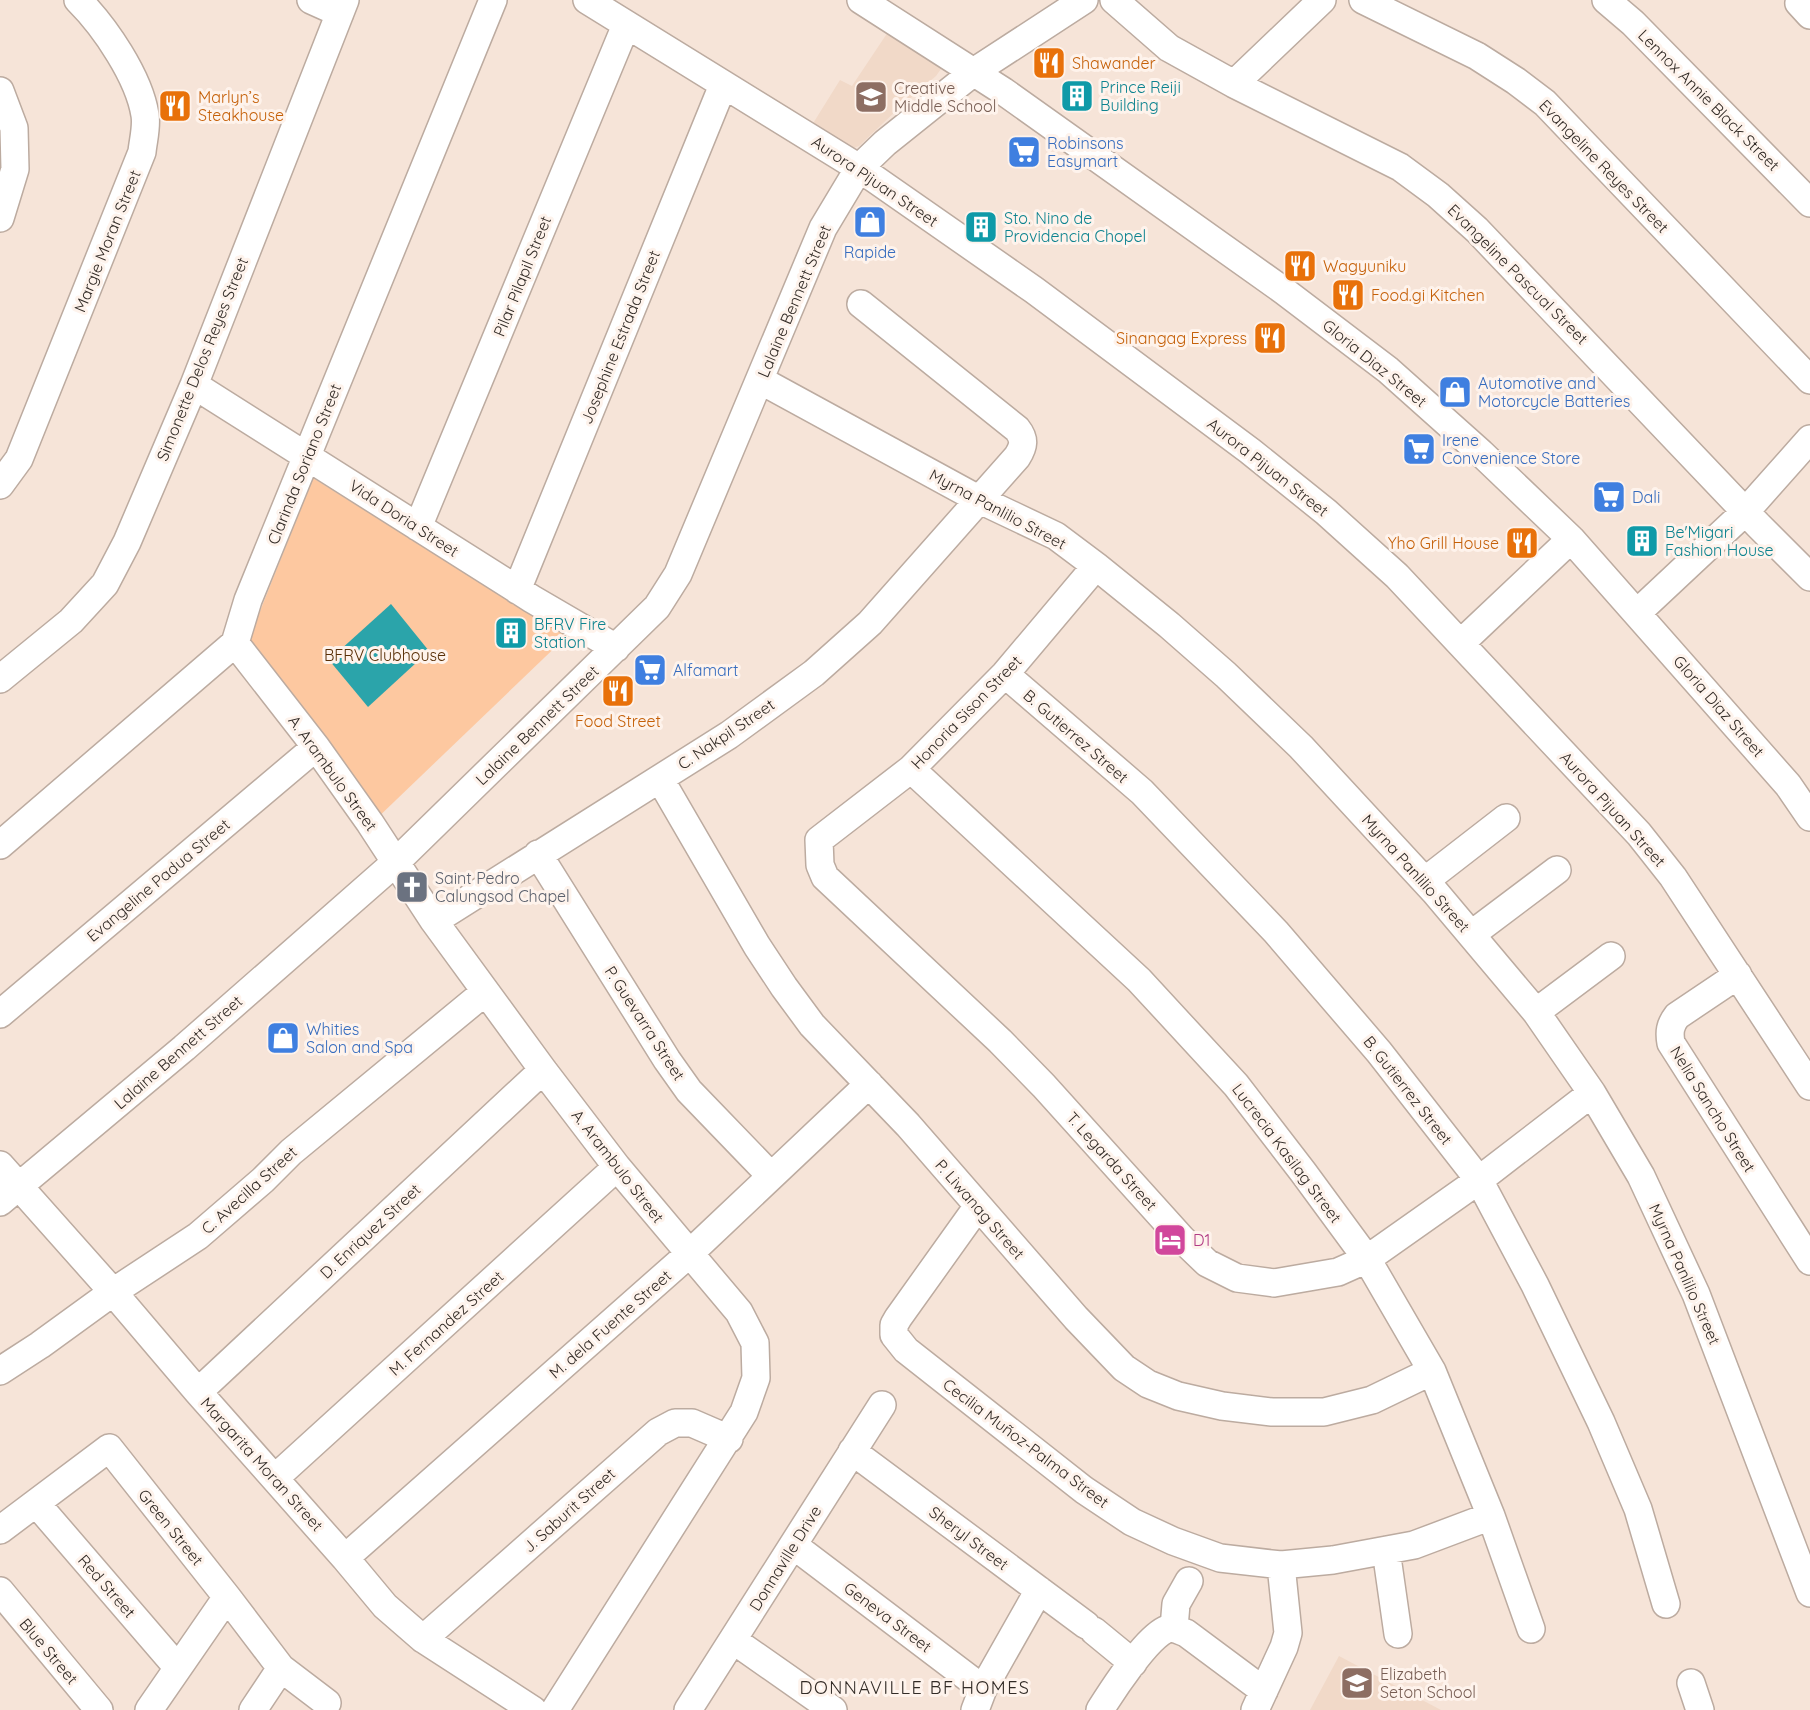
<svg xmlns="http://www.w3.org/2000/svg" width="1810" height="1710" viewBox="0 0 1810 1710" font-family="Quicksand,sans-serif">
<rect width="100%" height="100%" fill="#f6e4d8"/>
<path fill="#f1d9c8" d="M890,29L941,63V69L936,76L899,108L859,146L851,149L812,125L840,80L852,86Z
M1339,1656L1441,1710H1310Z"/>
<path fill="#fdc8a0" d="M313,478L567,636L371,824L243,654Z"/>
<path fill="#2ba4aa" d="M391,604L429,651L368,707L329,660Z"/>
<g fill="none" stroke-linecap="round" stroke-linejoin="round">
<defs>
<path id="minor" d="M311,0L340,13
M587,0L859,168L1034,290L1250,451L1326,512L1397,576L1639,834L1673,877L1810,1086
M861,0L1003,91L1284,291L1388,370L1481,453L1571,539L1788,785L1810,817
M1114,0L1169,48L1234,84L1400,167L1438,195L1477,230L1758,525L1810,577
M1363,0L1477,56L1516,81L1545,103L1810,380
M1606,0L1633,23L1810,203
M1800,0L1799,3L1810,15
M1234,84L1322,0
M0,91L14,128L15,169L0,218
M760,380L980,500L1056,536L1096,566L1169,625L1226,675L1301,747L1435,892L1536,1012L1592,1093L1641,1176L1696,1294L1810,1593
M194,385L532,599L616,648
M0,485L19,459L142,152C143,141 147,127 145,115C139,77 105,27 78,0
M418,527L626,25
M1096,566L1005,674L911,769L819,840L820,865L825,877L1000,1041L1044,1086L1182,1239L1207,1263L1237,1278L1274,1283L1338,1272L1367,1259L1479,1180L1592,1093
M517,590L723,85
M1637,613L1746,511L1810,439
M235,643L316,747L370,823L434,921L543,1070L617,1167L739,1312L755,1343L756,1378L744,1412L555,1710
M1461,643L1571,539
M1005,674L1142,792L1276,932L1379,1052L1479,1180L1535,1285L1601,1422L1638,1509L1666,1604
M0,679L71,621L105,584L127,542L194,385L345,0
M911,769L1139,980L1236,1085L1303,1172L1367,1259L1432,1371L1491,1516L1531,1629
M660,779L757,946L784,987L812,1025L908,1125L1076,1318L1124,1368L1148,1384L1178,1396L1222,1406L1272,1412H1324L1372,1400L1432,1371
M0,845L235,643L248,600L493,0
M538,854L667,1060L689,1091L771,1176
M1426,880L1506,818
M434,921L729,735L814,673L870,623L1017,457C1024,446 1025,439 1017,429L861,304
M1472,934L1557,870
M1738,975L1677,1016C1670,1025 1669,1032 1671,1043L1810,1261
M1536,1012L1611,956
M0,1014L316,747
M0,1165L113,1292L198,1392L345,1558L385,1606L423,1639L533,1710
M0,1202L184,1048L396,862L657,607L678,574L823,228L859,168L885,143L975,71L1084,0
M978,1206L898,1318L894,1325V1335L906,1350L1084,1490L1132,1522L1173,1541L1220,1558L1281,1565L1333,1560L1414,1545L1491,1516
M0,1371L40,1345L113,1292L198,1236L263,1180L291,1152L485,992
M198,1392L543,1070
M852,1451L1086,1625
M275,1478L617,1167
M36,1503L178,1668
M0,1530L109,1448L227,1597L281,1668L327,1703
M793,1545L983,1689
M1386,1550L1398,1634
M345,1558L689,1254L869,1084
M0,1591L99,1710
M1174,1628L1176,1604L1189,1581
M1094,1631L1133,1663
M423,1639L658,1432L675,1423H692L729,1439
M733,1640L833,1710
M1691,1683L1700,1710
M149,1710L227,1597
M253,1710L281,1668
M688,1710L882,1405
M975,1710L983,1689L1039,1590
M1100,1710C1110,1694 1150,1632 1168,1629C1174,1627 1180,1631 1186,1633L1264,1691
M1255,1710L1284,1647L1288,1633L1281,1565"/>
</defs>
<use href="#minor" stroke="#bcaba0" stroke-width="30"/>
<use href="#minor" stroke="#fff" stroke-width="27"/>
</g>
<defs>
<symbol id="restaurant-square" viewBox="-11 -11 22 22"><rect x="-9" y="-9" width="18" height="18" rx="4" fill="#e8710a" stroke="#fef3ec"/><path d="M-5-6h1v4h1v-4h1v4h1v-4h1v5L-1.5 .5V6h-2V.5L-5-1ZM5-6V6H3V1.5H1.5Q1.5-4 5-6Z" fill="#fff"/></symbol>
<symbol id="building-square" viewBox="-11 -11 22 22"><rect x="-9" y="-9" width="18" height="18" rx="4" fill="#0f9aa8" stroke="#fef3ec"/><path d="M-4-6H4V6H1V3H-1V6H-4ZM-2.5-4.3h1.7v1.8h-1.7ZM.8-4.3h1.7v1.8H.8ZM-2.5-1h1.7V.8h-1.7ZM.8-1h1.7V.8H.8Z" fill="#fff"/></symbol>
<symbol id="school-square" viewBox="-11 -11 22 22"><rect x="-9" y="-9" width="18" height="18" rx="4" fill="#8d6e63" stroke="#fef3ec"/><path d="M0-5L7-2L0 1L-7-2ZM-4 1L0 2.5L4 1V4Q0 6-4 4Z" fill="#fff"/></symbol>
<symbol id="supermarket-square" viewBox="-11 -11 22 22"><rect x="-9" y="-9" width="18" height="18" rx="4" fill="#3f7fe0" stroke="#fef3ec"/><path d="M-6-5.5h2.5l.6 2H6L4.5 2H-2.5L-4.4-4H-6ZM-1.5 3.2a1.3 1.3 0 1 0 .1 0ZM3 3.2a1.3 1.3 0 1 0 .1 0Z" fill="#fff"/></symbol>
<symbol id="shop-square" viewBox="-11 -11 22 22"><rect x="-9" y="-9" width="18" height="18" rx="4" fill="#3f7fe0" stroke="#fef3ec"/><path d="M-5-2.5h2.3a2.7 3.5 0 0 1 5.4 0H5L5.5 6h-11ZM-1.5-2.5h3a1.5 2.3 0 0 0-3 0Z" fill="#fff"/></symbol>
<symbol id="church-square" viewBox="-11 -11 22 22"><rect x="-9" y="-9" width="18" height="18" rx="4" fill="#6b7280" stroke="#fef3ec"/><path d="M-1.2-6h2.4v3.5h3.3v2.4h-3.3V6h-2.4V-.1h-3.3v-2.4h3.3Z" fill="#fff"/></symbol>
<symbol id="hotel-square" viewBox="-11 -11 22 22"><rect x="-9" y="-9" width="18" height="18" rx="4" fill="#d1479c" stroke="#fef3ec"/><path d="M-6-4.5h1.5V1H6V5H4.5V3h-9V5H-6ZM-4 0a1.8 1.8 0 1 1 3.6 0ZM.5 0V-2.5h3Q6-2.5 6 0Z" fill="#fff"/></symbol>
</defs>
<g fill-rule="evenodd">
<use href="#restaurant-square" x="1030" y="44" width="38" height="38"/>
<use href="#building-square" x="1058" y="77" width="38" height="38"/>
<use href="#school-square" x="852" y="78" width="38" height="38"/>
<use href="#restaurant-square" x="156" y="87" width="38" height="38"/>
<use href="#supermarket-square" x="1005" y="133" width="38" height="38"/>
<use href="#shop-square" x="851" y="203" width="38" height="38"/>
<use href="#building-square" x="962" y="208" width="38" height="38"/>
<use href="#restaurant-square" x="1281" y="247" width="38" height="38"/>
<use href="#restaurant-square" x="1329" y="276" width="38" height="38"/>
<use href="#restaurant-square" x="1251" y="319" width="38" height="38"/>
<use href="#shop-square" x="1436" y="373" width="38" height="38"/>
<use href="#supermarket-square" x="1400" y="430" width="38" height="38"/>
<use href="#supermarket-square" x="1590" y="478" width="38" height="38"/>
<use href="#building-square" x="1623" y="522" width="38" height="38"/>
<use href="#restaurant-square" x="1503" y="524" width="38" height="38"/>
<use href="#building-square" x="492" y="614" width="38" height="38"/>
<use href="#supermarket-square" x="631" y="651" width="38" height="38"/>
<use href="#restaurant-square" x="599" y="672" width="38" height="38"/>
<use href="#church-square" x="393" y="868" width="38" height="38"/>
<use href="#shop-square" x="264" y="1019" width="38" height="38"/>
<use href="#hotel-square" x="1151" y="1221" width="38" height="38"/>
<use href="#school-square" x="1338" y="1664" width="38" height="38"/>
</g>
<g text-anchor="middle" stroke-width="6" stroke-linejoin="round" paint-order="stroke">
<g font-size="16" fill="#c56008" stroke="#fef3ec" text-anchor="start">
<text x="1072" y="69">Shawander</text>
<text x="198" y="103">Marlyn’s<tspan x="198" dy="18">Steakhouse</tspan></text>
<text x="1323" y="272">Wagyuniku</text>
<text x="1371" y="301">Food.gi Kitchen</text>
<text x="1247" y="344" text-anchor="end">Sinangag Express</text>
<text x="1499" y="549" text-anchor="end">Yho Grill House</text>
<text x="618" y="727" text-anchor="middle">Food Street</text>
</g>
<g font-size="16" fill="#0d838f" stroke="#fef3ec" text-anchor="start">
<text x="1100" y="93">Prince Reiji<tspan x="1100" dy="18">Building</tspan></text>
<text x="1004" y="224">Sto. Nino de<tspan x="1004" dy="18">Providencia Chopel</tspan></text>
<text x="1665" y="538">Be'Migari<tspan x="1665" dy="18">Fashion House</tspan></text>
<text x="534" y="630">BFRV Fire<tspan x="534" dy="18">Station</tspan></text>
</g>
<g font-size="16" fill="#785e54" stroke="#fef3ec" text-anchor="start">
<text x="894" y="94">Creative<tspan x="894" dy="18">Middle School</tspan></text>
<text x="1380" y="1680">Elizabeth<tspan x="1380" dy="18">Seton School</tspan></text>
</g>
<g font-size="16" fill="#322b26" stroke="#fef3ec">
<text transform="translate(1709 100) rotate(45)" y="6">Lennox Annie Black Street</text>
<text transform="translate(1604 166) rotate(46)" y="6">Evangeline Reyes Street</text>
<text transform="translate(875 181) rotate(34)" y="6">Aurora Pijuan Street</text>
<text transform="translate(107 241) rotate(-68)" y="6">Margie Moran Street</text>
<text transform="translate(1518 274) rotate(45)" y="6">Evangeline Pascual Street</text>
<text transform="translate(522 276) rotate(-68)" y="6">Pilar Pilapil Street</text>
<text transform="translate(794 301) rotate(-67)" y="6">Lalaine Bennett Street</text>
<text transform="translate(620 337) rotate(-68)" y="6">Josephine Estrada Street</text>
<text transform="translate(202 359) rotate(-68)" y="6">Simonette Delos Reyes Street</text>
<text transform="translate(1375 363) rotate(39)" y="6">Gloria Diaz Street</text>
<text transform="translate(304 464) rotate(-68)" y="6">Clarinda Soriano Street</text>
<text transform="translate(1268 467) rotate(38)" y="6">Aurora Pijuan Street</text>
<text transform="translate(998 509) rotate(28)" y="6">Myrna Panlilio Street</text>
<text transform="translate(404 518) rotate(33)" y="6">Vida Doria Street</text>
<text transform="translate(1719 706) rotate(49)" y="6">Gloria Diaz Street</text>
<text transform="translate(966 712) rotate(-46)" y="6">Honoria Sison Street</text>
<text transform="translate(537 725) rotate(-44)" y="6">Lalaine Bennett Street</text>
<text transform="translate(726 734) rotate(-34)" y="6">C. Nakpil Street</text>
<text transform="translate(1076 736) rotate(41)" y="6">B. Gutierrez Street</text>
<text transform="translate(333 773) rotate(54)" y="6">A. Arambulo Street</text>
<text transform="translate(1613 809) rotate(48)" y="6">Aurora Pijuan Street</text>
<text transform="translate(1416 873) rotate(48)" y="6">Myrna Panlilio Street</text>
<text transform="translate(158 880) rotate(-40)" y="6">Evangeline Padua Street</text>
<text transform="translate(645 1023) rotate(57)" y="6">P. Guevarra Street</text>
<text transform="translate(178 1052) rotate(-41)" y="6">Lalaine Bennett Street</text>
<text transform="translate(1408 1090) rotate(52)" y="6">B. Gutierrez Street</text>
<text transform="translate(1713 1109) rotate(58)" y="6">Nelia Sancho Street</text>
<text transform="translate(1287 1153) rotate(53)" y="6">Lucrecia Kasilag Street</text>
<text transform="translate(1112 1161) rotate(48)" y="6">T. Legarda Street</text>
<text transform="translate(618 1166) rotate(52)" y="6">A. Arambulo Street</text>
<text transform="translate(249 1190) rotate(-42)" y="6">C. Avecilla Street</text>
<text transform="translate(980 1209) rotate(49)" y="6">P. Liwanag Street</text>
<text transform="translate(370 1231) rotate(-43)" y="6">D. Enriquez Street</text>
<text transform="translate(1685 1274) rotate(66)" y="6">Myrna Panlilio Street</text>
<text transform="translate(446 1323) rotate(-42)" y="6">M. Fernandez Street</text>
<text transform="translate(610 1324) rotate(-41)" y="6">M. dela Fuente Street</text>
<text transform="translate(1026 1443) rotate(37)" y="6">Cecilia Muñoz-Palma Street</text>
<text transform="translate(262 1464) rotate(48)" y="6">Margarita Moran Street</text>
<text transform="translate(569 1510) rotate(-42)" y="6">J. Saburit Street</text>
<text transform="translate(171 1527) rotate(51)" y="6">Green Street</text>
<text transform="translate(969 1538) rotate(37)" y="6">Sheryl Street</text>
<text transform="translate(785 1558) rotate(-58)" y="6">Donnaville Drive</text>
<text transform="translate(107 1586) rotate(49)" y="6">Red Street</text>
<text transform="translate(888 1617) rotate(37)" y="6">Geneva Street</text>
<text transform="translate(49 1651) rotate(50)" y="6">Blue Street</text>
</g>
<g font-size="16" fill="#366cbe" stroke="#fef3ec" text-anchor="start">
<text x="1047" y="149">Robinsons<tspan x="1047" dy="18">Easymart</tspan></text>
<text x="870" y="258" text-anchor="middle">Rapide</text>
<text x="1478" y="389">Automotive and<tspan x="1478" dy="18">Motorcycle Batteries</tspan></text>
<text x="1442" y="446">Irene<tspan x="1442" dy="18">Convenience Store</tspan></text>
<text x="1632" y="503">Dali</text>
<text x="673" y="676">Alfamart</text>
<text x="306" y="1035">Whities<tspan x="306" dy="18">Salon and Spa</tspan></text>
</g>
<g font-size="16" fill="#592f06" stroke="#fef3ec">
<text x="385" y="661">BFRV Clubhouse</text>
</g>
<g font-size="16" fill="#5b616d" stroke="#fef3ec" text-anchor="start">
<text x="435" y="884">Saint Pedro<tspan x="435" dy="18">Calungsod Chapel</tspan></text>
</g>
<g font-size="16" fill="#b23c85" stroke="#fef3ec" text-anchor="start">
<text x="1193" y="1246">D1</text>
</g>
<g font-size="18" letter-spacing="1.5" fill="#322b26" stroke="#fef3ec">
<text x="915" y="1694">DONNAVILLE BF HOMES</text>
</g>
</g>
</svg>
